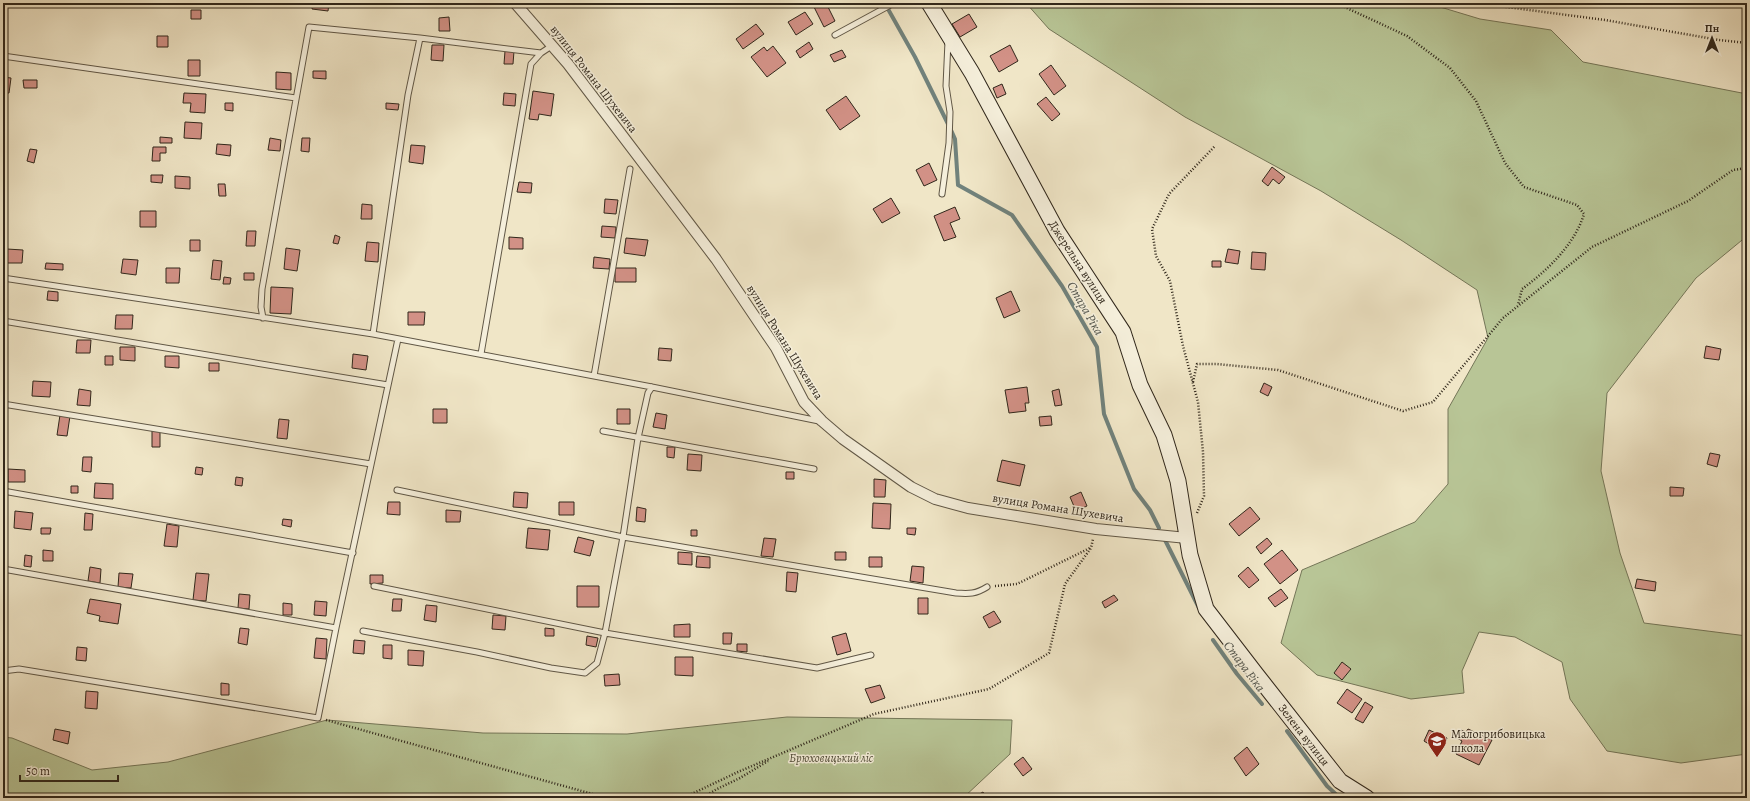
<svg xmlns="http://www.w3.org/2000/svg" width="1750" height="801" viewBox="0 0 1750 801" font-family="Alegreya,serif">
<rect width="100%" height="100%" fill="#f0e6c7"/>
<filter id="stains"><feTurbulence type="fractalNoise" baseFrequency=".005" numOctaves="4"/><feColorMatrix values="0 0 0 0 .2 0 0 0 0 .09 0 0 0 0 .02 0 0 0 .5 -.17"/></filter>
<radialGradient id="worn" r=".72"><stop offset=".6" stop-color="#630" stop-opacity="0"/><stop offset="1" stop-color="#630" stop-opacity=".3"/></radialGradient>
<path fill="#b8c596" stroke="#747658" d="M1026,3H1427L1480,19L1551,30L1583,62L1747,94V236L1696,278L1607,393L1601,471L1620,553L1644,623L1747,636V754L1681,763L1607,751L1570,699L1562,662L1515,637L1479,632L1462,671L1464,693L1411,699L1317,675L1281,643L1302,570L1415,522L1448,484V409L1488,338L1477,290L1401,240L1321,191L1185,117L1049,29Z
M787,717L1012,720L1010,754L963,798H3V737L12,738L92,770L168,762L327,720L483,733L627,734Z"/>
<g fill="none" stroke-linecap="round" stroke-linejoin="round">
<path stroke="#71827c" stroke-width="4" d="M888,9L915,57L948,124
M951,130L955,139L958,185L1012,215L1062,286L1097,347L1104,414L1134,489L1150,510L1159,528
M1165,540L1199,608
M1213,640L1237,674L1262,704
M1287,731L1327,786L1340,798"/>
</g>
<path fill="#d29186" stroke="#30271b" d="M313,3H329L328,11L312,9Z
M818,3H826L835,21L824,27L813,5Z
M191,10H201V19H191Z
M805,12L813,24L796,35L788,22Z
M969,14L977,27L960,37L952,24Z
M449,17L450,31H439V18Z
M756,24L764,34L743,49L736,39Z
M157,36H168V47H157Z
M809,42L813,49L800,58L796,51Z
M432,45H444L443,61L431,60Z
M1010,45L1018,61L999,72L990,56Z
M773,46L786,63L767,77L751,57L764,47L767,51Z
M842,50L846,57L834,62L830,55Z
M505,51H514L513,64H504Z
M188,60H200V76H188Z
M1051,65L1066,86L1054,95L1039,74Z
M313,71H326V79L313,78Z
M276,72L291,73V90L276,89Z
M3,77L11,78L9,93H3Z
M23,80H37V88H24Z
M1002,84L1006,94L997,98L993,88Z
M533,91L554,94L551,116L539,114L538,120L529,119Z
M184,93L206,94L205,113L190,112L191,103H183Z
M504,93L516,94L515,106L503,105Z
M846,96L860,116L840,130L826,110Z
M1046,97L1060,114L1052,121L1037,104Z
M225,103H233V111L225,110Z
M386,103L399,104L398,110L386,109Z
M185,122L202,123L201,139L184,138Z
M160,137L172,138V143H160Z
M270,138L281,140L280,151L268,150Z
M302,138H310L309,152L301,151Z
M217,144L231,145L230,156L216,154Z
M411,145L425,146L423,164L409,162Z
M153,147H166V153H160V161H152Z
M30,149L37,150L34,163L27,161Z
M929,163L937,180L924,186L916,170Z
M1272,167L1285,177L1279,184L1273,179L1268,186L1262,181Z
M151,175H163L162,183L151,182Z
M175,176L190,177V189L175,188Z
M519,182L532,183L531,193L517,192Z
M218,184H225L226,196H219Z
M891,198L900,213L882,223L873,209Z
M605,199L618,200L616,214L604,213Z
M362,204L372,205V219H361Z
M955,207L960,219L950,223L956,237L944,241L934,216Z
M140,211H156V227H140Z
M602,226L616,227L615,238L601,237Z
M247,231H256L255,246H246Z
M335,235L340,237L338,244L333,243Z
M509,237L523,238V249H509Z
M626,238L648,240L645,256L624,253Z
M190,240H200V251H190Z
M367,242L379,243L378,262L365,261Z
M286,248L300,250L297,271L284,269Z
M7,249L23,250L22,263H6Z
M1228,249L1240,251L1238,264L1225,262Z
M1252,252L1266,253L1265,270L1251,269Z
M594,257L610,259L609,269L593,268Z
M123,259L138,260L136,275L121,273Z
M213,260L222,261L220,280L211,279Z
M1212,261H1221V267H1212Z
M46,263L63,264V270L45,269Z
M166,268H180L179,283H166Z
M615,268H636V282H615Z
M244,273H254V280H244Z
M224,277L231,278L230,284H223Z
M271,287L293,288L291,314L270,313Z
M48,291L58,292V301L47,300Z
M1011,291L1020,311L1004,318L996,298Z
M408,312H425L424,325H408Z
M116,315H133L132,329H115Z
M77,340H91L90,353H76Z
M1706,346L1721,349L1719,360L1704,358Z
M120,347H135V361L120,360Z
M659,348L672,349L671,361L658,360Z
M353,354L368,356L366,370L352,368Z
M105,356H113V365H105Z
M165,356H179V368L165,367Z
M209,363H219V371H209Z
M33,381L51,382L50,397L32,396Z
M1264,383L1272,387L1268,396L1260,392Z
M1027,387L1029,403H1025L1026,411L1009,413L1005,390Z
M79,389L91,391L90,406L77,405Z
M1059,389L1062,405L1055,406L1052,391Z
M433,409H447V423H433Z
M617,409H630V424H617Z
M656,413L667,415L665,429L653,427Z
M60,415L70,416L67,436L57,435Z
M1051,416L1052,425L1040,426L1039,417Z
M279,419L289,420L287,439L277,438Z
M152,430L160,431V447H152Z
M667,447H675L674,458L667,457Z
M1710,453L1720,455L1717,467L1707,464Z
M688,454L702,455L701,471L687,470Z
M83,457H92L91,472L82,471Z
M1002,460L1025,465L1020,486L997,481Z
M196,467L203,468L202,475L195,474Z
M8,469L25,470V482H8Z
M786,472H794V479H786Z
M236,477L243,478L242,486L235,485Z
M874,479L886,480L885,497H874Z
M95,483L113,484V499L94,498Z
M71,486H78V493H71Z
M1670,487L1684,488L1683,496H1670Z
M514,492L528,493L527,508L513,507Z
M1081,492L1087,506L1076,511L1070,497Z
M388,502H400V515L387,514Z
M559,502H574V515H559Z
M873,503L891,504L890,529L872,528Z
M637,507L646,509L645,522L636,521Z
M1250,507L1260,519L1239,536L1229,524Z
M446,510L461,511L460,522H446Z
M15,511L33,513L31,530L14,528Z
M85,513L93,514L92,530H84Z
M283,519L292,520L291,527L282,525Z
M167,524L179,526L177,547L164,546Z
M41,528H51L50,534H41Z
M528,528L550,530L548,550L526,548Z
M907,528H916L915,535L907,534Z
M691,530H697V536H691Z
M578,537L594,541L590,556L574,552Z
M764,538L776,539L773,557L761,556Z
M1267,538L1272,544L1261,554L1256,547Z
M43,550L53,551V561H43Z
M1282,550L1298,570L1280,584L1264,564Z
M678,552L692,553V565L678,564Z
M835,552H846V560H835Z
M25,555L32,556L31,567L24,566Z
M697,556L710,557V568L696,567Z
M869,557H882V567H869Z
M912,566L924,567L923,583L910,581Z
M90,567L101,569L100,583L88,581Z
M1248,567L1259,580L1249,588L1238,576Z
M787,572L798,573L796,592L786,591Z
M119,573L133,574L131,588L118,587Z
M196,573L209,574L206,601L193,600Z
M370,575H383V583L370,584Z
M1637,579L1656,582L1655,591L1635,588Z
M577,586H599V607H577Z
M1281,589L1288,598L1275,607L1268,598Z
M239,594L250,595L249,609L238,608Z
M1114,595L1118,600L1105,608L1102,602Z
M918,598H928V614H918Z
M90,599L121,604L118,624L99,621L100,616L87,613Z
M393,599H402L401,611H392Z
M315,601L327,602L326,616L314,615Z
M283,603L292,604V615H283Z
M426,605L437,606L436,622L424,620Z
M994,611L1001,622L989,628L983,617Z
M493,615L506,616L505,630L492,629Z
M690,624V637H674V625Z
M240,628L249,629L247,645L238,643Z
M545,628L554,629V636H545Z
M723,633H732L731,644H723Z
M846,633L851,651L837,655L832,637Z
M587,636L598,638L596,647L586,645Z
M316,638L327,639L326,659L314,658Z
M354,640L365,641L364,654L353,653Z
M737,644H747V652L737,651Z
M383,645H392V659L383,658Z
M77,647L87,648L86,661L76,660Z
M408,650L424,651L423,666L408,665Z
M675,657H693V676L675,675Z
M1342,662L1351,669L1342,680L1334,673Z
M619,674L620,685L605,686L604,675Z
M221,683L229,684V695H221Z
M880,685L885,698L871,703L865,689Z
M1347,689L1362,699L1352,713L1337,703Z
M86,691L98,692L97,709L85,708Z
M1365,702L1373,707L1363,723L1355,719Z
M55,729L70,732L68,744L53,740Z
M1468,729L1492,740L1479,765L1456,754L1462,741L1457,738L1461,730L1466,732Z
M1429,730L1447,738L1442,749L1436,746L1435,748L1424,741Z
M1247,747L1259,764L1246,776L1234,758Z
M1023,757L1032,769L1023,776L1014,764Z
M983,792L987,798H975L974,797Z"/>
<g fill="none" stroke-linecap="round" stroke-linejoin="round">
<defs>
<path id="lane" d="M835,35L894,3
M3,56L296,98
M942,194L949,143L950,112L946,86L948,41
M3,278L373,334L652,387L819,421
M263,318L261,307L262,289L309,27L420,38
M3,321L388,385
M373,334L408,95L420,38L541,53L553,45
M481,354L531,64L541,53
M594,376L630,169
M3,404L371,464
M603,431L814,469
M397,490L623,537L956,593C969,594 976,594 987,587
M3,491L353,553
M3,569L336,628L398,339
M374,586L605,633L817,668L871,655
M363,631L477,652L551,668L585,673L597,663L605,633L623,537L638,438L648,393L652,387
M3,671L19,669L318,718L336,628"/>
<path id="street" d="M515,3L568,64L716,259L776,348L804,402L822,421L843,439L911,487L935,499L968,508L1096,529L1187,538"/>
<path id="secondary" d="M929,3L972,73L1057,231L1123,332L1140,385L1164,435L1178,481L1190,555L1206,609L1256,674L1340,781L1367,798"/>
</defs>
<use href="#lane" stroke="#605746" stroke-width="7"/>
<use href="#street" stroke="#605746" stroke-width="12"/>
<use href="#secondary" stroke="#30271b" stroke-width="17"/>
<path stroke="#30271b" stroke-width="2.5" stroke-dasharray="1 2" stroke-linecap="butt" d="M1336,3L1407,36L1450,68L1476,101L1505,163L1524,187L1577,205L1584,214C1575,244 1547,271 1522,289L1518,305
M1476,3L1605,20L1719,40L1747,43
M1193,382L1197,364H1217L1278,370L1403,411L1433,402L1503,318L1592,247L1688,201L1733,170L1747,168
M1197,513L1204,496L1203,452L1198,402L1183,346L1170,281L1156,256L1152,229L1169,194L1215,146
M995,586L1017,584L1090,548
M326,720L607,798
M683,798L738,772L874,714L989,689L1049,653L1065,584L1091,548L1093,539
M702,798L717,789L740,778L768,761"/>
<use href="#lane" stroke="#f5efdb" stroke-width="5"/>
<use href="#street" stroke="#f5efdb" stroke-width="10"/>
<use href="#secondary" stroke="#f5efdb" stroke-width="15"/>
</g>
<defs>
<symbol id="school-pin" viewBox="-11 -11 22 30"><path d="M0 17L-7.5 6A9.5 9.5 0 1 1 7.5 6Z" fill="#8f2418" stroke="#f5efdb"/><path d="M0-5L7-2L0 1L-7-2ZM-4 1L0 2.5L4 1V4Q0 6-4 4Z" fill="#fff"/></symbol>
</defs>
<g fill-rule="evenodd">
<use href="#school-pin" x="1426" y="730" width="22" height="30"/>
</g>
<g text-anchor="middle" stroke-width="3" stroke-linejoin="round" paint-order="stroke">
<g font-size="12" fill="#30271b" stroke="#f5efdb">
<text transform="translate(594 79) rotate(52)" y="4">вулиця Романа Шухевича</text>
<text transform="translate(1078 262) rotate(57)" y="4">Джерельна вулиця</text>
<text transform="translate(785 342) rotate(58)" y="4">вулиця Романа Шухевича</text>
<text transform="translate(1058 508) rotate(9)" y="4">вулиця Романа Шухевича</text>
<text transform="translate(1304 735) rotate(52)" y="4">Зелена вулиця</text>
</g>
<g font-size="12" fill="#30271b" stroke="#f5efdb" text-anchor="start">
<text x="1451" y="738">Малогрибовицька<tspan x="1451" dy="14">школа</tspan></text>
</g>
<g font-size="12" font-style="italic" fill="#524e3a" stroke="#f5efdb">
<text x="831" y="762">Брюховицький ліс</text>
</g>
<g font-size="13" font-style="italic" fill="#51544c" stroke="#f5efdb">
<text transform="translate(1086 308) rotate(60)" y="5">Стара Ріка</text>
<text transform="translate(1245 666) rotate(53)" y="5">Стара Ріка</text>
</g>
</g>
<rect width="1750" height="801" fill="none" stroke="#f0e6c7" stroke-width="16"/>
<rect x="4" y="4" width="1742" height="793" fill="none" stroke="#30271b" stroke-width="2"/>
<rect x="8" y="8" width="1734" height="785" fill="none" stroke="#30271b"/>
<g transform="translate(1712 38)" stroke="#f5efdb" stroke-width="3" paint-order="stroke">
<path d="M0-3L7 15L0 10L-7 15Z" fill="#30271b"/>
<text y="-6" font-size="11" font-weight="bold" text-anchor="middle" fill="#30271b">Пн</text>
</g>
<path d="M20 775v6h98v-6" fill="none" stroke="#30271b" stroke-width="2"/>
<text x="26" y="775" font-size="12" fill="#30271b" stroke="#f5efdb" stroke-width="3" paint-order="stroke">50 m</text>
<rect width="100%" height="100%" filter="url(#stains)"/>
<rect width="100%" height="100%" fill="url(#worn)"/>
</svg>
